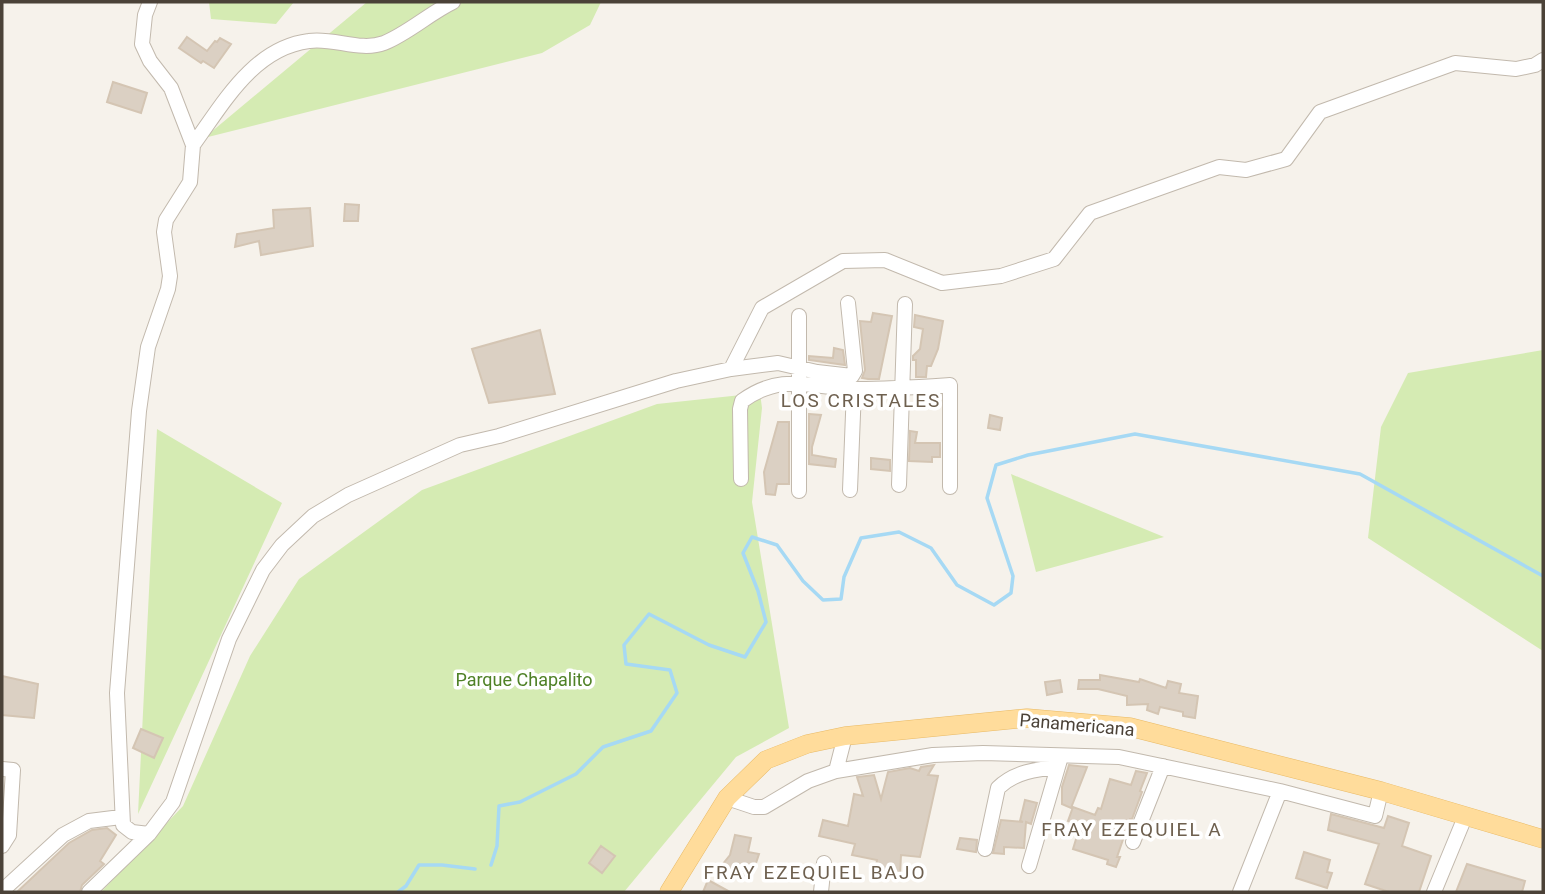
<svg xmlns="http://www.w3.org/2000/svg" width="1545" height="894" viewBox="0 0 1545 894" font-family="Roboto,sans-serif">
<rect width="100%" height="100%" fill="#f6f2eb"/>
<path fill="#d5ebb3" d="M209,2H294L276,24L211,19Z
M367,2H601L590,25L542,53L204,138Z
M1543,350V651L1368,538L1381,427L1408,373Z
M760,393L762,408L752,502L789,728L736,757L624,892H101L183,806L250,656L299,579L422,490L657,404Z
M157,429L282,503L138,814Z
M1011,474L1164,537L1036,572Z"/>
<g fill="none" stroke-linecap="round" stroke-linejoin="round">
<path stroke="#a6d9f4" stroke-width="3.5" d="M491,865L497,846L499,806L520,802L576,774L603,747L651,731L677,693L670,670L626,664L624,645L649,614L709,645L745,657L766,622L758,591L743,553L752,537L777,545L803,581L823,600L841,599L844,577L861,538L899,532L931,548L957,585L994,605L1011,593L1013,576L987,498L996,465L1028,455L1135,434L1360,474L1543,576
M398,892L406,886L419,865H442L475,869"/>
</g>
<path fill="#dbd0c3" stroke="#d4c5b3" stroke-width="2" d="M187,37L207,51L215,41L217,42L220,38L231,44L214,68L203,61L201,63L179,48Z
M113,82L147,93L141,113L107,102Z
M345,204L359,205L358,221H344Z
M310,208L313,246L261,255L259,241L235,247L237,234L274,228L273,210Z
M873,313L892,316L879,379H868L862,378L865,370L860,321L871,322Z
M915,315L943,321L938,349L931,366H927L926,377H916V360H913V356L920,349L923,329L914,327Z
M540,330L555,394L489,403L472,349Z
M834,348L843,350L845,365L809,360V356L833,358Z
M809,414L821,415L812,447V455L836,459L835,467L809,464Z
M990,415L1002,418L1000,430L988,428Z
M778,422H789V484H777L775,495L766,494L764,472Z
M910,431L917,432L915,443H940V457H932V462L909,461Z
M871,458L890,460V471L871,469Z
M1100,675L1139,682L1140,679L1166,688L1168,681L1181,684L1179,693L1198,696L1195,718L1183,716V712L1160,707L1158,714L1147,710L1148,704L1127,705V696L1098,689H1078L1079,680H1100Z
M2,676L38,684L34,718L2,715Z
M1060,680L1062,692L1047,695L1045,682Z
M141,729L163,738L154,758L133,748Z
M934,765L928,775L938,776L920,857L901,855L900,876L875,873L877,860L852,855L855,844L819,836L823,820L848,826L854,794L863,796L857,777L874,775L881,799L888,772L910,768L919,771L921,767Z
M1069,765L1087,767L1071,808L1062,804V787Z
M1136,771L1147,773L1140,791L1142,792L1132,819H1130L1117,857H1120L1116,867L1107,864L1108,860L1073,849L1080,826L1068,821L1073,807L1095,815L1098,808L1101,809L1110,779L1131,785Z
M1025,800L1037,803L1031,824L1026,822L1024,848L1004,847V854L993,853L1001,820L1023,822L1020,821Z
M1331,814L1384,828L1388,816L1409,823L1402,846L1431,856L1419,892H1389L1365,884L1379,844L1328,830Z
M107,828L116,835L100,861L104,864L82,885L80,892H17L69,843L92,830Z
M735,835L751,838L748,852L759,854L750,881L718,870L730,855Z
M960,838L977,840L976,852L957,849Z
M601,846L615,856L602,873L589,863Z
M1304,852L1330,860L1327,872L1332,873L1327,888L1296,878Z
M1467,864L1525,881L1522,892H1456Z
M708,880L730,892H703Z"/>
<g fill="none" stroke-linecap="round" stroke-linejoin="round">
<defs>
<path id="minor" d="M193,145C223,104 253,48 309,41C333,37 360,52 384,43C407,34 430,13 453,2
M731,369L778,363L817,372L852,376L855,371L848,303
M741,479L740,409L742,401C783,371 813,389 858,389C889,389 919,387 950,385V487
M899,485L905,304
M850,490L854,389
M799,491V316
M2,769L13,770L9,835L2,846
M836,771L845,736
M727,798L754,807H764L808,781L836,771L933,755L983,753L1119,757L1280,791
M149,834L132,832L123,825L117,693L139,411L148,347L168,289L170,276L164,232L166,220L190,182L193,145L171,88L150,61L142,44L145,15L150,2
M1133,842L1163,766
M985,849L998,788C1014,772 1037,769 1058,767
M1029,866L1060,760
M2,891L63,835L89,821L121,817
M89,892L149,834L173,802L229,639L263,570L282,545L313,516L348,495L460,445L499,436L676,381L731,369L762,308L843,261L885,260L942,283L1001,276L1054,259L1090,213L1219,167L1246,170L1286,159L1320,112L1455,63L1516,69L1535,65L1543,60
M821,892L824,863
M1240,892L1280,791L1375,816L1381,791
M1434,892L1465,817"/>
<path id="major" d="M669,892L727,798L766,760L807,744L845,736L1027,718L1130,727L1381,791L1543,839"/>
</defs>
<use href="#minor" stroke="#c2b9ad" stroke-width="16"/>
<use href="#major" stroke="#e9ba66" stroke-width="19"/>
<use href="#minor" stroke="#fff" stroke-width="14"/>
<use href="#major" stroke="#ffdc9b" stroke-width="18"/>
</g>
<g text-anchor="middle" stroke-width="7" stroke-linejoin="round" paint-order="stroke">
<g font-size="18" fill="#4f8127" stroke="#fff">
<text x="524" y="686">Parque Chapalito</text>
</g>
<g font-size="18" fill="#4b4238" stroke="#fff">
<text transform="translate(1077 725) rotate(5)" y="6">Panamericana</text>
</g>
<g font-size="19" letter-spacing="2" fill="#6e604f" stroke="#fff">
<text x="861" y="407">LOS CRISTALES</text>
<text x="1132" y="836">FRAY EZEQUIEL A</text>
<text x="815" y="879">FRAY EZEQUIEL BAJO</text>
</g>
</g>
<rect width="1545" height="894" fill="none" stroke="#4b4238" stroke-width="7"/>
</svg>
